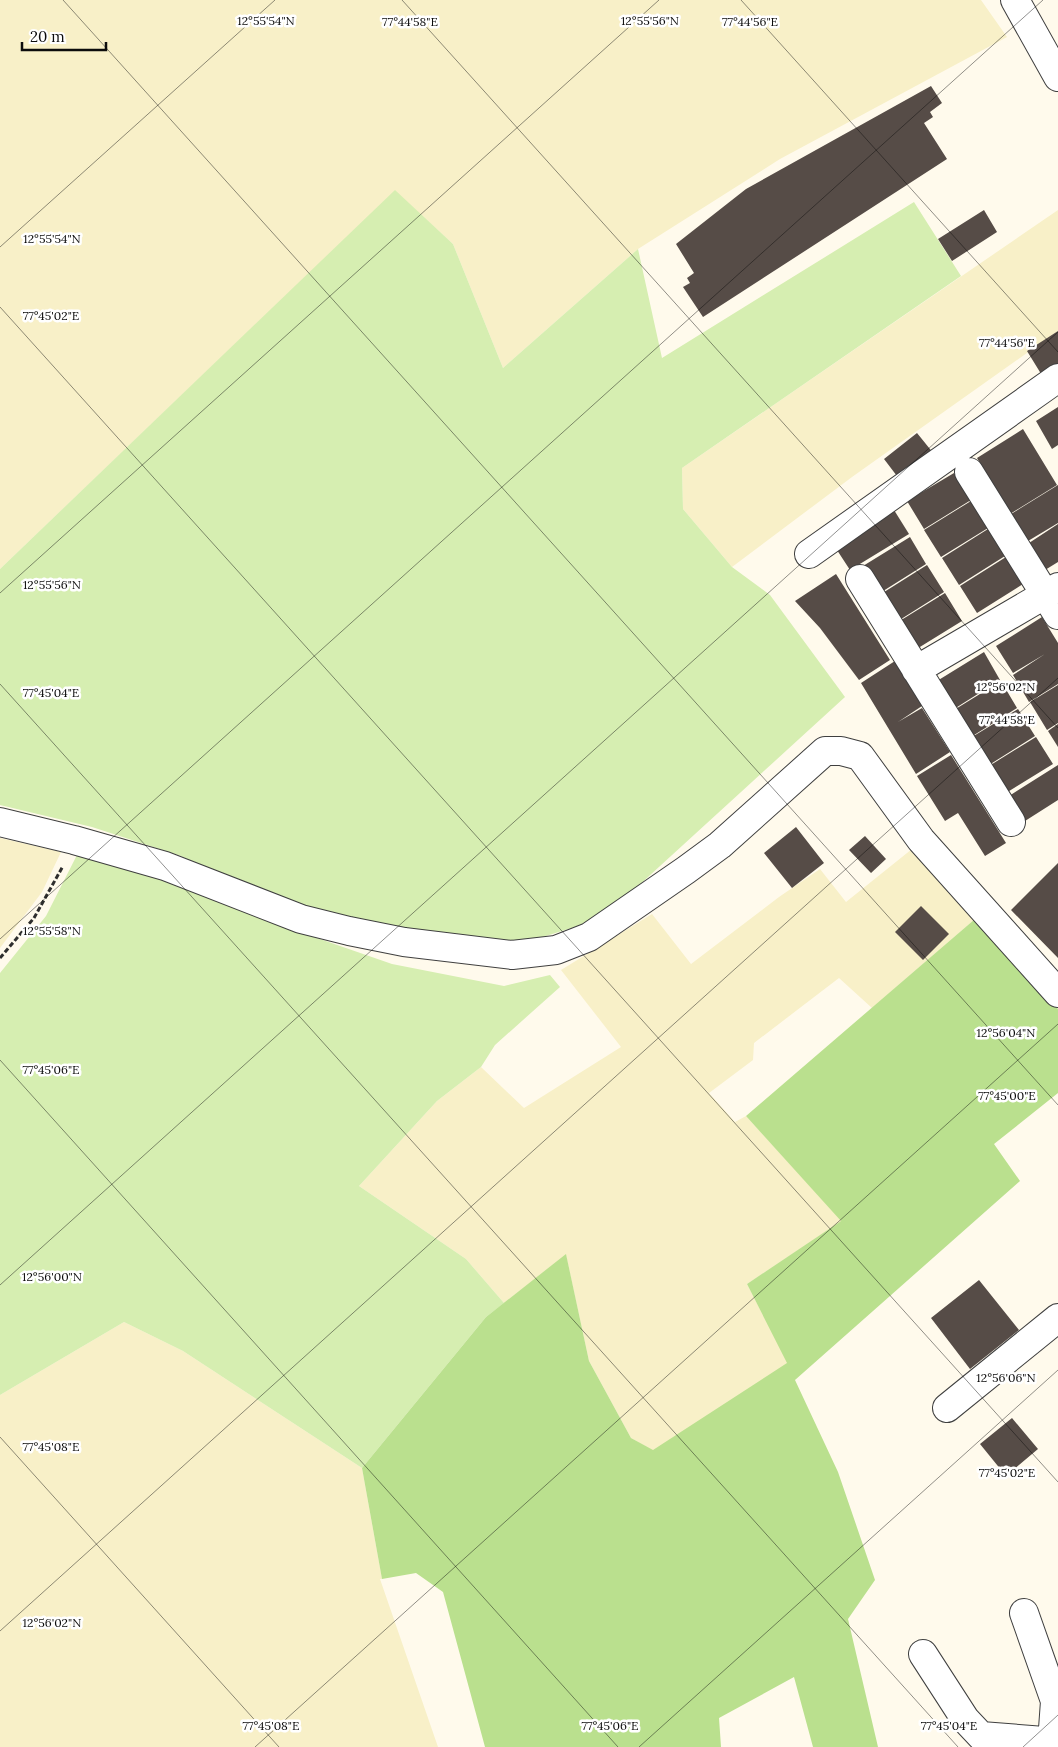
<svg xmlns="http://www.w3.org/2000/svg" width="1058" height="1747" viewBox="0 0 1058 1747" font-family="Lora,serif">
<rect width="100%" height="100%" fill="#fffaec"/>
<path fill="#f8f0c8" d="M0,0H981L1007,37L780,159L638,249L503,368L453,244L395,191L0,569Z
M1058,210V331L852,477L732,567L683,509L682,468Z
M0,838L61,852L42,892L0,948Z
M912,849L975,919L872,1008L839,978L754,1043L753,1060L709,1093L735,1122L746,1116L842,1221L747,1284L788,1363L653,1451L631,1438L589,1361L566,1255L504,1303L466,1259L359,1186L437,1101L481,1067L524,1108L621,1047L561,970L652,914L691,964L779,897L820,869L846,902Z
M124,1322L183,1351L362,1468L382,1579H380L438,1747H0V1395Z"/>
<path fill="#d6eeb1" d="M395,190L453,244L503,368L638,249L662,358L914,202L961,276L682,468L683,509L732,567L770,595L845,697L625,898L581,925L533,940L471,944L296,909L181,856L92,827L0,805V569Z
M78,853L127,862L294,930L392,964L504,986L550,975L560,987L495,1045L481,1067L437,1101L359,1186L466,1259L504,1303L486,1317L362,1468L183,1351L124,1322L0,1395V973L46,916Z"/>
<path fill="#bae08e" d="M975,919L1058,1009V1093L994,1144L1020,1181L795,1380L838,1472L875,1580L848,1619L878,1747H813L794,1677L719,1718L721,1747H485L443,1592L416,1573L382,1579L362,1468L486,1317L566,1254L589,1361L631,1438L653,1450L787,1363L747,1284L841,1221L746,1116Z"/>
<path fill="#564c47" d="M931,86L942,103L930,112L933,117L924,123L947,159L703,317L683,287L690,283L687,278L694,273L676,244L746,189Z
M984,210L997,232L952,261L938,239Z
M1058,331V368L1043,377L1027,351Z
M1058,407V445L1052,449L1036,421Z
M1023,429L1057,485L1010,514L977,458Z
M917,433L934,454L900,480L884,459Z
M954,473L971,500L924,529L907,501Z
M1058,485V523L1028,541L1011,514Z
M971,501L988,528L941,557L924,530Z
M894,510L909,534L850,570L835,547Z
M1058,524V562L1045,570L1029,543Z
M988,529L1005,556L959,585L942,558Z
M910,537L926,564L880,593L863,566Z
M1006,557L1023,584L977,613L960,586Z
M927,565L944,592L898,621L881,594Z
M836,574L890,660L859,680L820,628L795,601Z
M945,593L962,621L915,650L898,622Z
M1042,617L1058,643V684L1029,702L1013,675L1045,654L1013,673L996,646Z
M984,652L1000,680L954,709L937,681Z
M895,661L922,706L898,722L922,708L950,752L916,774L861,683Z
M1001,681L1017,708L971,737L954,710Z
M1058,685V723L1047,730L1030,702Z
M1018,709L1035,736L989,765L972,737Z
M1058,724V747L1048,731Z
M1036,737L1053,764L1006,793L989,766Z
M951,755L1006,843L985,856L958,813L945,821L917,776Z
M1058,765V800L1025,821L1009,796Z
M796,827L824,863L792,888L764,853Z
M865,836L886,859L871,873L849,850Z
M1058,863V958L1011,910Z
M921,906L949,934L923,960L895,932Z
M979,1280L1019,1330L970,1369L931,1318Z
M1012,1418L1038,1449L1006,1476L980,1444Z"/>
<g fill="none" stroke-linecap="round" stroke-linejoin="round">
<defs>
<path id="street" d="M1015,0L1058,77
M969,472L1058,615
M809,554L1058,378
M860,579L1011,822
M916,670L1058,587
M0,822L74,840L165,866L301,919L349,931L404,942L512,955L556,950L589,937L686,870L720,845L825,751H841L860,756L921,840L1058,993
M947,1408L1058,1318
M1024,1613L1055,1701L1052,1743
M923,1654L965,1719L981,1736L1058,1742"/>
</defs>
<use href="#street" stroke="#3f3f3f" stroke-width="30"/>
<path stroke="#2e2e2e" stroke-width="3" stroke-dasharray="5 2.5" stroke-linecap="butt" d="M0,958L34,918L63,866"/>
<use href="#street" stroke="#fff" stroke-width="28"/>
</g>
<path fill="none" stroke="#0c0c0c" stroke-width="1" stroke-opacity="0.45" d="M63,0L1058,1105M402,0L1058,728M741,0L1058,352M0,247L275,0M0,307L1058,1482M0,593L659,0M0,684L958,1747M0,939L1043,0M0,1060L618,1747M0,1285L1058,332M0,1437L279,1747M0,1631L1058,678M255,1747L1058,1024M639,1747L1058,1370M1023,1747L1058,1715"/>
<g font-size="12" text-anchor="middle" fill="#0c0c0c" stroke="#fff" stroke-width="5" stroke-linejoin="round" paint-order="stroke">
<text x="266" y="25">12°55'54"N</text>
<text x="650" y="25">12°55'56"N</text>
<text x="410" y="26">77°44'58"E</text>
<text x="750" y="26">77°44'56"E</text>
<text x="52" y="243">12°55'54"N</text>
<text x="51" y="320">77°45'02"E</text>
<text x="1007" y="347">77°44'56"E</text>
<text x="52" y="589">12°55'56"N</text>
<text x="1006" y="691">12°56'02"N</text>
<text x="51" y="697">77°45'04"E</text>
<text x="1007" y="724">77°44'58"E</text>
<text x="52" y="935">12°55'58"N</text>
<text x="1006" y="1037">12°56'04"N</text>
<text x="51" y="1074">77°45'06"E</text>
<text x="1007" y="1100">77°45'00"E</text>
<text x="52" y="1281">12°56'00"N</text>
<text x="1006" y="1382">12°56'06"N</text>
<text x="51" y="1451">77°45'08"E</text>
<text x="1007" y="1477">77°45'02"E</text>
<text x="52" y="1627">12°56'02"N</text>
<text x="271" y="1730">77°45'08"E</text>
<text x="610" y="1730">77°45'06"E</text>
<text x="949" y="1730">77°45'04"E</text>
</g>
<path d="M22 42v8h84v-8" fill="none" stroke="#0c0c0c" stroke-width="2.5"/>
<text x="30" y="42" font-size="15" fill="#0c0c0c" stroke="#ffffff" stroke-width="4" paint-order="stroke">20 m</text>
</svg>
